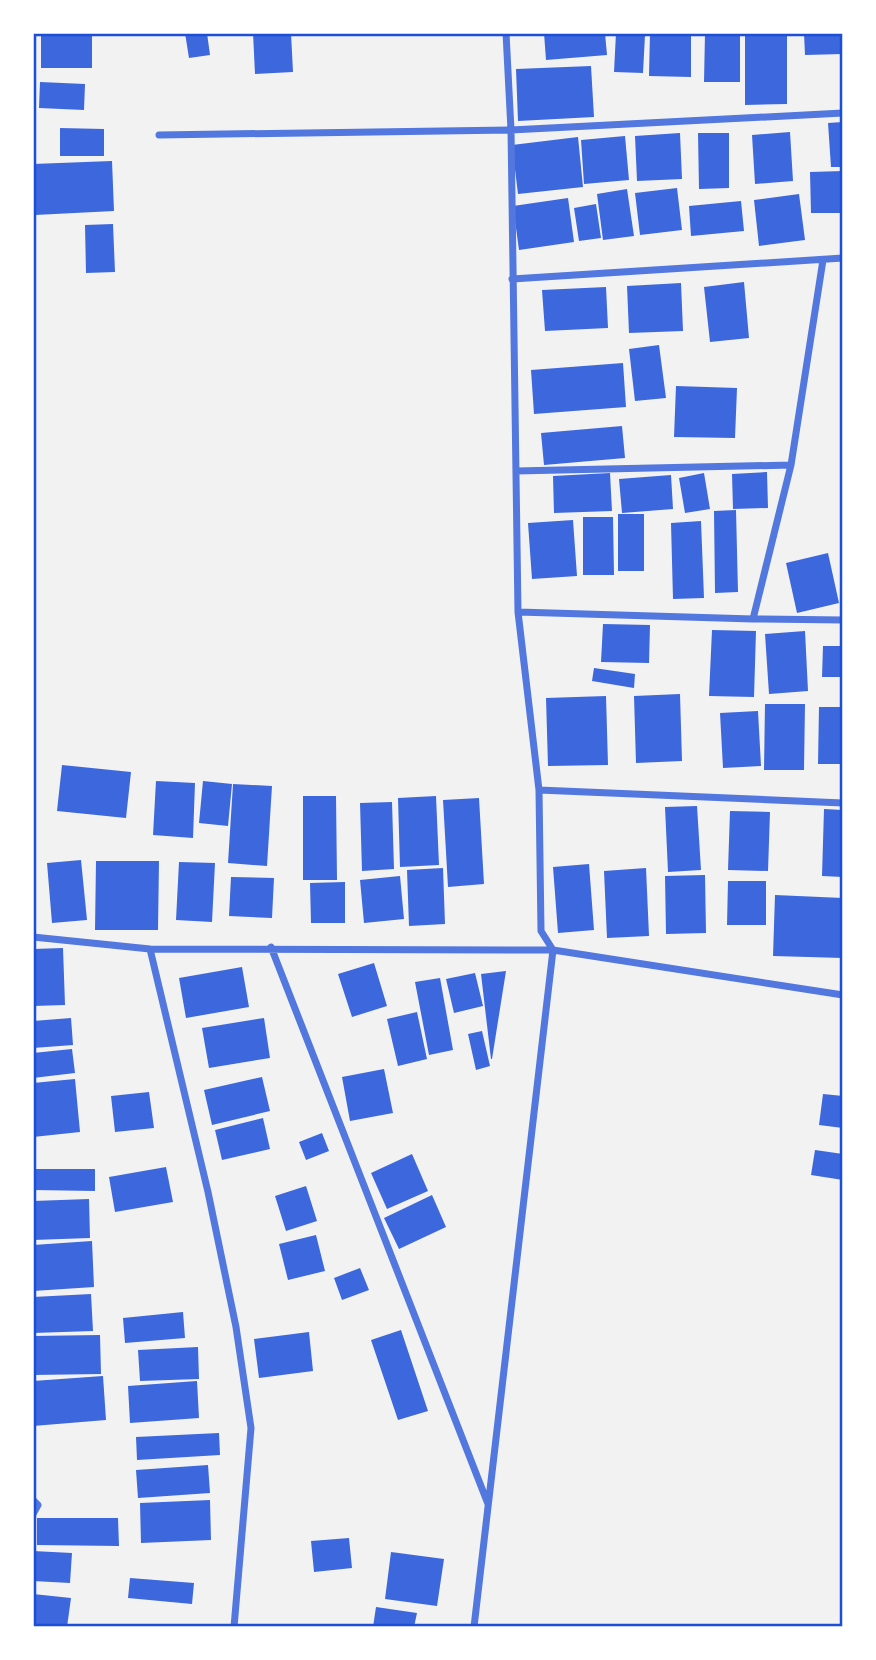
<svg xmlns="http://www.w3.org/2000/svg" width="876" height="1660" viewBox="0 0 876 1660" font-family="Mulish,sans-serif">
<rect width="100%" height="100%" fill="#f2f2f2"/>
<path fill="#3d67dc" d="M41,33H92V68H41Z
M185,33H207L210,55L189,58Z
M253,33H291L293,72L255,74Z
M544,33H605L607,55L546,60Z
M616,33L645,35L643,73L614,72Z
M650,33H691V77L649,76Z
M705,33H740V82H704Z
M745,33H787V104L745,105Z
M804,33H843V54L805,55Z
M591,66L594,117L518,121L516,69Z
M40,82L85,84L84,110L39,108Z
M843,122V167H831L828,123Z
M60,128L104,129V156H60Z
M790,132L793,181L755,184L752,135Z
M680,133L682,179L637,181L635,136Z
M698,133H729V188L699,189Z
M625,136L629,180L584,184L581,140Z
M578,137L583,187L518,194L512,145Z
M112,161L114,211L35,215L33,164Z
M843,171V213H811L810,172Z
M677,188L682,230L640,235L635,193Z
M627,189L634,236L603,240L597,194Z
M799,194L805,240L759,246L754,200Z
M568,198L574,242L519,250L513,206Z
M741,201L744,231L691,236L689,206Z
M596,204L601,238L579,241L574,208Z
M113,224L115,272L86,273L85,225Z
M744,282L749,338L710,342L704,287Z
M681,283L683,331L629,333L627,286Z
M606,287L608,328L545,331L542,290Z
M659,345L666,398L635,401L629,349Z
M623,363L626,407L534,414L531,370Z
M676,386L737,388L735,438L674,437Z
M622,426L625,458L544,465L541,433Z
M767,472L768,508L733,509L732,474Z
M610,473L612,511L554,513L553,476Z
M704,473L710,509L685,513L679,478Z
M671,475L673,509L622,513L619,479Z
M736,510L738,592L715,593L714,511Z
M618,514H644V571H618Z
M583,517H613L614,575H583Z
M573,520L577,576L532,579L528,523Z
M701,521L704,598L673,599L671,523Z
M828,553L839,603L797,613L786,563Z
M603,624L650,625L649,663L601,662Z
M712,630L756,631L754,697L709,696Z
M805,631L808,691L769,694L765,634Z
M823,646H843V677H822Z
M594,668L635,674L634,688L592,681Z
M680,694L682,761L636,763L634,696Z
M606,696L608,765L548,766L546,698Z
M765,704H805L804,770H764Z
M819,707H843V764H818Z
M758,711L761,766L723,768L720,713Z
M62,765L131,772L126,818L57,811Z
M156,781L195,783L193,838L153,835Z
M203,781L232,784L228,826L199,823Z
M233,784L272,786L267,866L228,863Z
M303,796H336L337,880H303Z
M436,796L439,865L400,867L398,798Z
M479,798L484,884L448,887L443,800Z
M392,802L394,869L362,871L360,803Z
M697,806L701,870L668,872L665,807Z
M824,809L843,810V877L822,876Z
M730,811L770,812L768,871L728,870Z
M81,860L87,920L52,923L47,863Z
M96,861H159L158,930H95Z
M179,862L215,863L212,922L176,920Z
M589,864L594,930L558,933L553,867Z
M443,868L445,924L409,926L407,870Z
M646,868L649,936L607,938L604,871Z
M705,875L706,933L666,934L665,876Z
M400,876L404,919L364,923L360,880Z
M231,877L274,878L272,918L229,916Z
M728,881H766V925H727Z
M345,882V923H311L310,883Z
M775,895L843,898V958L773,956Z
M63,948L65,1005L33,1006V949Z
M374,963L387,1006L352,1017L338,974Z
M242,967L249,1007L186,1018L179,978Z
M506,971L492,1059H491L481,974Z
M475,973L483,1006L454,1013L446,979Z
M440,978L453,1050L429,1055L415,982Z
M417,1012L427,1059L398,1066L387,1019Z
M71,1018L73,1045L33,1048V1021Z
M264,1018L270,1058L209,1068L202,1028Z
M482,1031L490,1066L476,1070L468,1034Z
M72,1049L75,1073L33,1078V1053Z
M384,1069L393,1113L350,1121L342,1077Z
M262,1077L270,1111L212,1125L204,1090Z
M75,1079L80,1132L33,1137V1083Z
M149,1092L154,1128L115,1132L111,1096Z
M823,1094L843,1096V1128L819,1125Z
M263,1118L270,1149L222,1160L215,1130Z
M322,1133L329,1151L306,1160L299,1142Z
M815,1150L843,1154V1180L811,1175Z
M412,1154L428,1191L387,1209L371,1173Z
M166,1167L173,1202L115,1212L109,1177Z
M33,1169H95V1191L33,1190Z
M306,1186L317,1221L286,1231L275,1196Z
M432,1195L446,1227L399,1249L384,1218Z
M89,1199L90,1238L33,1240V1201Z
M316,1235L325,1271L288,1280L279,1244Z
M92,1241L94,1287L33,1291V1245Z
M360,1268L369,1290L342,1300L334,1278Z
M91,1294L93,1331L33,1333V1297Z
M183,1312L185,1338L125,1343L123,1318Z
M401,1330L428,1411L398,1420L371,1340Z
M309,1332L313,1371L259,1378L254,1339Z
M100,1335L101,1374L33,1375V1336Z
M198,1347L199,1379L140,1381L138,1350Z
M103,1376L106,1420L33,1426V1381Z
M197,1381L199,1418L130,1423L128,1386Z
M219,1433L220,1455L137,1460L136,1437Z
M208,1465L210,1493L138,1498L136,1470Z
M210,1500L211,1540L141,1543L140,1503Z
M37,1518H118L119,1546L37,1545Z
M349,1538L352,1568L314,1572L311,1541Z
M33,1551L72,1553L70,1583L33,1581Z
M391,1552L444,1559L437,1606L385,1599Z
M130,1578L194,1583L192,1604L128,1598Z
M33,1594L71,1598L67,1627L33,1624Z
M376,1607L417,1613L414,1627H373Z"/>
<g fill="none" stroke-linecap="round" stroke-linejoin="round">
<path stroke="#5277de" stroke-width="7" d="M159,135L511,130L843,113
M512,279L843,258
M516,471L791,465
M518,612L753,619L791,465L823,260
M753,619L843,620
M539,790L843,803
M33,937L150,949L553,950L843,995
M271,947L488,1504
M150,949L208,1192L236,1327L251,1428L234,1627
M33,1500L38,1505L33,1514
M474,1627L553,950L541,931L539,790L518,612L511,130L506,33"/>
</g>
<rect width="876" height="1660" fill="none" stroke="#ffffff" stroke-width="70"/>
<rect x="35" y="35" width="806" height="1590" fill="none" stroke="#1d4ed8" stroke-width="2.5"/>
</svg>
